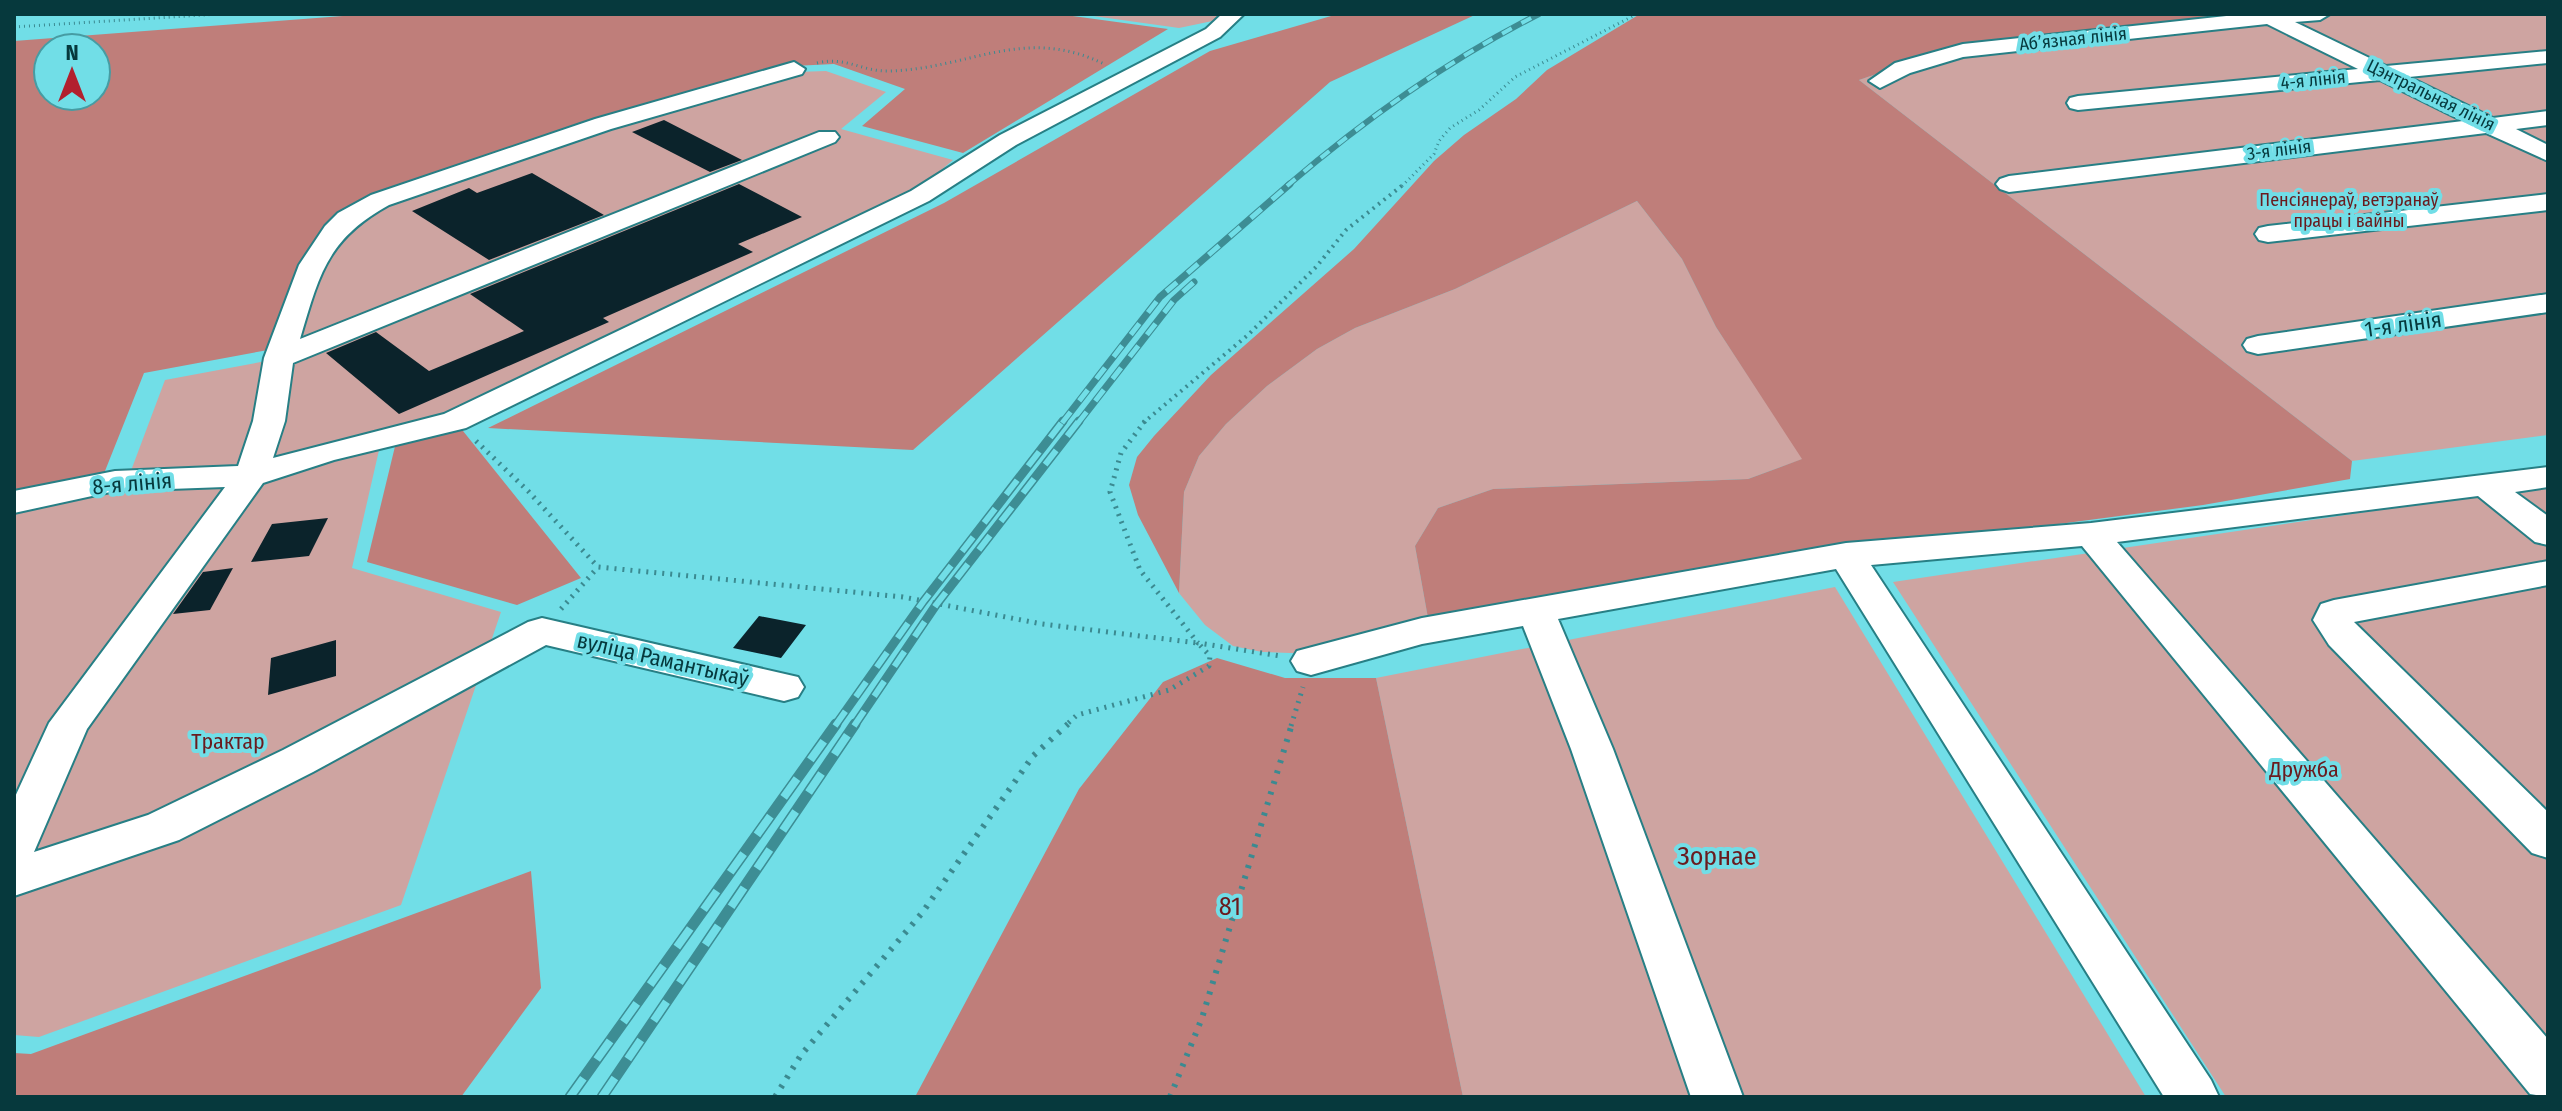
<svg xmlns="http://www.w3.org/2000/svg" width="2562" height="1111" viewBox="0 0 2562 1111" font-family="'Fira Sans Condensed',sans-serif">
<rect width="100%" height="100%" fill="#71dee7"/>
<path fill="#cea4a1" d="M1079,14H1246L1179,28Z
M2242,14H2548V435L2352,461L1859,80L1969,42Z
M826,71L886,92L841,129L953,160L913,194L451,416L382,437L352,568L501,612L401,905L39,1037L14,1035V509L126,484L165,380L288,357L312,289L341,236L387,202L607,127L796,72Z
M1637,201L1682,259L1716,327L1803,459L1748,479L1493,489L1438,508L1415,546L1428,618L1317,654L1262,652L1233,646L1205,625L1179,593L1184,492L1199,456L1226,424L1267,386L1317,349L1355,328L1455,289Z
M2548,485V1097H2226L1893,582Z
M1835,587L2146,1097H1463L1376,678Z"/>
<path fill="#bf7e7a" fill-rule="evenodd" d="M369,14H1058L1168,29L963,153L862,126L905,89L834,64L793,66L373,198L321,236L268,350L144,373L103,476L14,496V41ZM48,48H96V96H48Z
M1338,14H1477L1330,82L913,450L488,428L944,203L1210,51Z
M1640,14H2242L1969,42L1859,80L2352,461L2350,479L2203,505L2020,529L1886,539L1428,618L1415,546L1438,508L1493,489L1748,479L1802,459L1716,327L1682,259L1637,201L1455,289L1355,328L1317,349L1267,386L1226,424L1199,456L1184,492L1179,593L1138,515L1129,485L1137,457L1154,436L1211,375L1354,249L1434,161L1464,135L1516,99L1547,70Z
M455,421L581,578L517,605L367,562L398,434Z
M1217,658L1285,678H1376L1463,1097H915L1079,789L1163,682Z
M531,871L541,988L461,1097H14V1053L31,1054Z"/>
<path fill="#0b232b" d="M664,120L742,160L710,172L632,132Z
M532,173L604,215L489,260L412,211L469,188L477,193Z
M739,184L802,217L738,244L753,252L603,318L609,322L399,414L326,353L376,332L429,371L524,331L470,294Z
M328,518L309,556L251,562L272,524Z
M233,568L210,610L173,614L203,572Z
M759,616L806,625L781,658L733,648Z
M336,640V676L268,695L271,658Z"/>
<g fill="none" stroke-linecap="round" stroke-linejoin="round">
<defs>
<path id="minor" d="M1222,14H1244L1220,37L1016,145L929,201L466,428L334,460L263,483L87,729L34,852L148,815L283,750L528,622L542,618L798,677L804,687L798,697L784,701L546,645L313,772L179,840L14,896V799L49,723L225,487L115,491L14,513V491L115,471L238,466L253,421L264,358L299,265L325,226L338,213L371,195L595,119L794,62L805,69L802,74L611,129L389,205C327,239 319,275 300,339L819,132H835L839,137L835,142L293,363L285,421L273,458L444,414L911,191L1000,135L1206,29Z
M2245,14H2330L2320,20L2295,22L2386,66L2548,51V63L2409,77L2493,118L2548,111V125L2516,129L2548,145V161L2486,133L2009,192L2000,189L1996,184L2000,179L2009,176L2463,121L2380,80L2078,110L2070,108L2067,103L2070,98L2078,96L2358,69L2267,24L1963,57L1910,73L1880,88L1869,81L1895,63L1963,44Z
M2548,194V210L2268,242L2259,240L2255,234L2259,228L2268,226Z
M2548,294V312L2258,354L2247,351L2243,345L2247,339L2258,336Z
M2548,467V487L2515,492L2548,516V545L2535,542L2478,496L2117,542L2548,1039V1097L2530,1094L2082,546L1871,565L2211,1080L2219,1097H2164L1836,569L1558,619L1613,749L1743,1097H1691L1571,749L1523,626L1422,644L1311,675L1297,671L1291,661L1297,651L1422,618L1846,543L2091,523Z
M2548,561V585L2354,622L2548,812V858L2532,853L2329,645L2313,620L2321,604L2334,600Z"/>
</defs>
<use href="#minor" stroke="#277f85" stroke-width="4"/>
<path stroke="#3b8a91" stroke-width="3" stroke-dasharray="1 4" stroke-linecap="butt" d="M14,27L219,14
M817,63C847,56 862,72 889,71C970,69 1025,24 1106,65
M1402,186L1434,154L1439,141L1450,128L1479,110L1515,77L1637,14"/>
<path stroke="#3b8a91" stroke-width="4" stroke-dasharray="2 5" stroke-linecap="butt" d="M1143,423L1249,334L1317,266L1346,230L1404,184"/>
<path stroke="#3b8a91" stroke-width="5" stroke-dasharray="2 6" stroke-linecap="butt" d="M1145,421L1121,453L1110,492L1140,570L1198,643L1281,656
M476,441L528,491L598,567L903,597L1042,624L1198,643L1210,656L1209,666L1169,690L1077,715L1065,726
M561,609L598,567
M1291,726L1303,687"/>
<path stroke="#3b8a91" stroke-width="6" stroke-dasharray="3 8" stroke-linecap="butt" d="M775,1097L801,1055L922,913L1033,756L1068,724
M1170,1097L1202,1018L1292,724"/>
<use href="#minor" fill="#fff" fill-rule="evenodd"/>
<defs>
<path id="rail-far3" d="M1287,186C1364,120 1448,60 1539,14"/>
<path id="rail-far2" d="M1062,423L1160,297L1290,184
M1078,423L1174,300L1194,282"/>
<path id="rail-far1" d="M835,726L923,602L1063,421
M854,726L936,605L1079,421"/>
<path id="rail" d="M570,1097L836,724
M602,1097L855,724"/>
</defs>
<use href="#rail-far3" stroke="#3d8d94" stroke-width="6"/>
<use href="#rail-far2" stroke="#3d8d94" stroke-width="7"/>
<use href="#rail-far1" stroke="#3d8d94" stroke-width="9"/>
<use href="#rail" stroke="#3d8d94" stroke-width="11"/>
<use href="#rail-far3" stroke="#71dee7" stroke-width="4" stroke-dasharray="11" stroke-linecap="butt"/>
<use href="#rail-far2" stroke="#71dee7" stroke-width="5" stroke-dasharray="14" stroke-linecap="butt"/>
<use href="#rail-far1" stroke="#71dee7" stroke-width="6" stroke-dasharray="18" stroke-linecap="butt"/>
<use href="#rail" stroke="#71dee7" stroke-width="8" stroke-dasharray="23" stroke-linecap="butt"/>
</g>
<g text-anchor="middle" stroke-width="8" stroke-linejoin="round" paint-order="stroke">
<g font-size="18" fill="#06393d" stroke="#71dee7">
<text transform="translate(2073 39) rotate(-6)" y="6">Абʼязная лінія</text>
<text transform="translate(2313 80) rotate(-6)" y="6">4-я лінія</text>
<text transform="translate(2431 95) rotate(26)" y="6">Цэнтральная лінія</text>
<text transform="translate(2279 150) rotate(-7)" y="6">3-я лінія</text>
</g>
<g font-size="18" fill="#6a1b1e" stroke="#71dee7">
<text x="2349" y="206">Пенсіянераў, ветэранаў<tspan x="2349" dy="21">працы і вайны</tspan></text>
</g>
<g font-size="22" fill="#06393d" stroke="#71dee7">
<text transform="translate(2403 324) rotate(-8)" y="8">1-я лінія</text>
<text transform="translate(132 483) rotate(-5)" y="8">8-я лінія</text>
<text transform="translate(663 659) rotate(13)" y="8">вуліца Рамантыкаў</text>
</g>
<g font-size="22" fill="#6a1b1e" stroke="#71dee7">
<text x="228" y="749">Трактар</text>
<text x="2304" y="777">Дружба</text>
</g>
<g font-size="26" fill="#6a1b1e" stroke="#71dee7">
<text x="1717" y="865">Зорнае</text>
<text x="1230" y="915">81</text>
</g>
</g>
<rect width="2562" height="1111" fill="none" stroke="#06393d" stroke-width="32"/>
<g transform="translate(72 72)"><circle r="38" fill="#71dee7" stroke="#469ca3" stroke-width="2"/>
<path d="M0-6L14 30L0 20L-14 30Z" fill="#b2202e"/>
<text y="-12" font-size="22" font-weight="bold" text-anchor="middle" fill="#06393d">N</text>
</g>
</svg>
